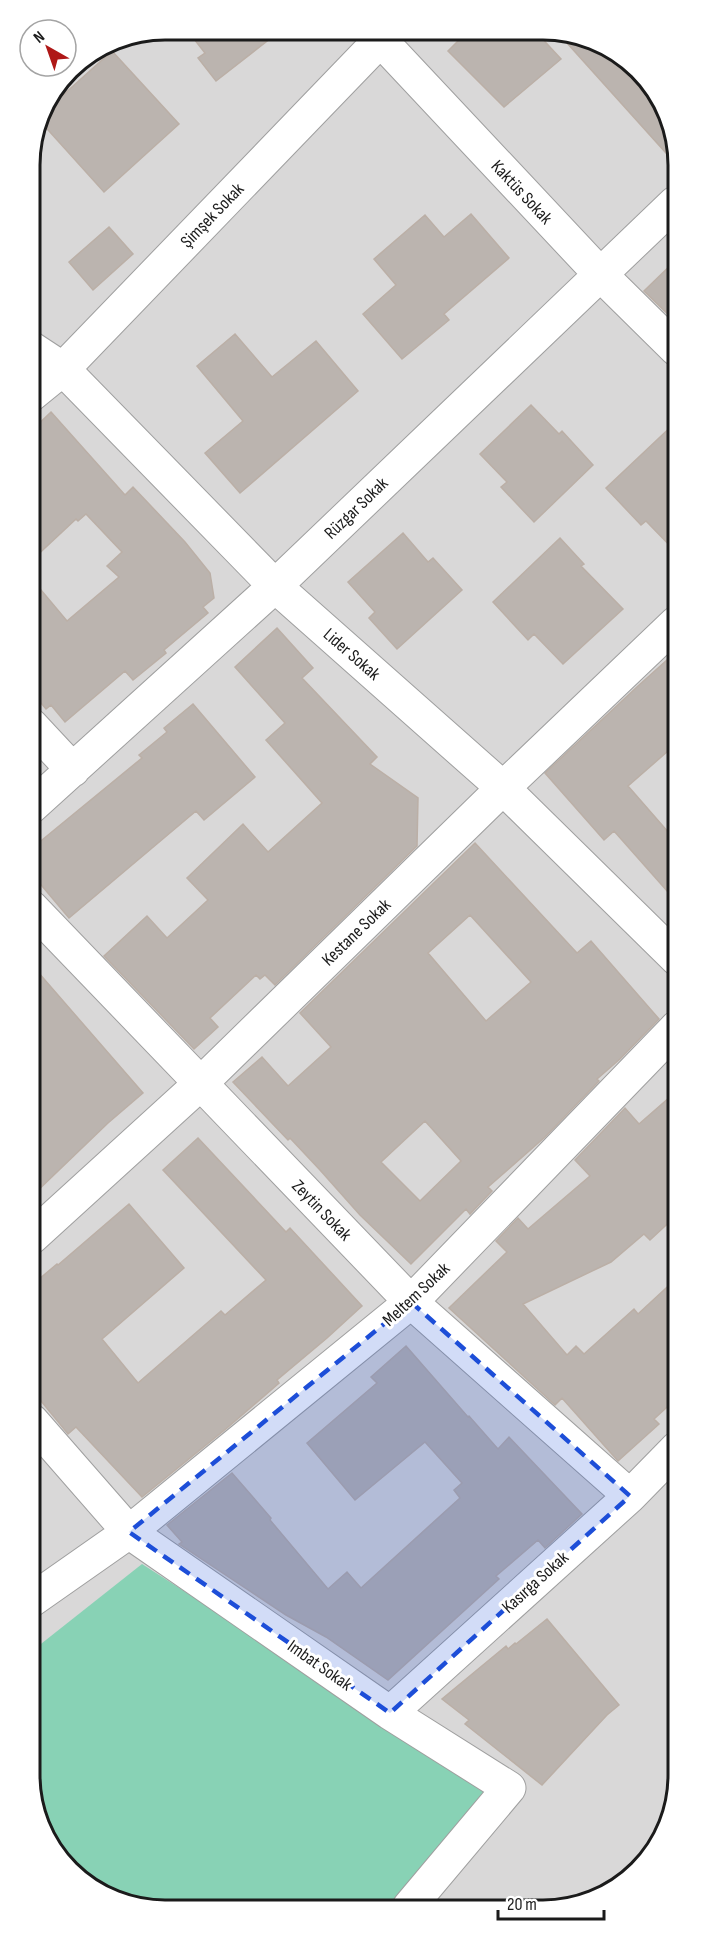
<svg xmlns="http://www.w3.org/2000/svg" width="708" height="1940" viewBox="0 0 708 1940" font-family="'Sofia Sans Condensed',sans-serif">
<rect width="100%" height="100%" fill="#ebe8e1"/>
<path fill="#d9d8d8" d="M166,30L569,33L638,70L675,139L678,1783L644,1863L569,1907H140L70,1870L33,1801L30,157L44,106L76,64L114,40Z"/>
<path fill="#88d2b5" d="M142,1564L498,1793L393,1907H140L70,1870L33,1801L32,1651Z"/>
<path fill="#bbb4af" stroke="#bbafa6" stroke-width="1.5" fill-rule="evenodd" d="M187,30H201L280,31L216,81L198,58L205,53Z
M467,32H536L561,59L504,107L448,51Z
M558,33H569L638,70L675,139V163Z
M112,51L179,124L104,192L40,121L41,115Z
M471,214L509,258L444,314L449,320L402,359L363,314L396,285L374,259L425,215L444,237Z
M109,227L133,254L93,290L69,262Z
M675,261L676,284V322L644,291Z
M235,334L272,377L316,341L358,391L240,493L205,453L243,421L197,366Z
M531,405L559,434L562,431L593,465L534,522L501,487L507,482L480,454Z
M51,412L125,495L133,487L185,542L210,573L214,598L203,607L208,613L164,650L166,653L133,680L125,671L65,722L51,705L46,709L31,691V578L67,621L119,577L107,566L122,552L86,514L78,521L76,519L31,561V431Z
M676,422V552L646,521L641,525L606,488Z
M403,533L428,562L433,558L462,590L397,649L369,618L375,612L348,582Z
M560,538L584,564L581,566L623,609L563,664L534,634L528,640L493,602Z
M277,628L313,668L302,678L377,757L370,764L418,798L417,846L275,985L265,975L260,979L256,975L210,1018L218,1027L194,1049L104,956L147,916L167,938L208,900L187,878L243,824L268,852L322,803L266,740L285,723L235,667Z
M676,652V744L628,786L676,841V901L614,831L604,840L545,773L638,686Z
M193,704L255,777L204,820L196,811L69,918L31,873V849L142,758L139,755L167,732L164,728Z
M475,843L577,953L591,941L659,1019L620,1059L597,1079L599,1081L545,1137L488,1187L492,1191L470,1214L466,1209L411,1264L360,1215L320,1170L290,1138L288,1140L233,1082L262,1057L288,1086L331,1047L300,1013ZM470,915L531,982L486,1021L428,953ZM425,1121L461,1161L420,1201L381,1162Z
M31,964L143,1093L108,1123L32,1196Z
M677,1091V1215L650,1240L644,1234L611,1262L523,1304L567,1355L576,1346L584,1354L634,1309L638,1314L677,1278V1398L654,1419L659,1424L618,1461L562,1398L555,1405L449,1308L507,1252L496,1241L518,1218L528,1229L590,1176L575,1160L625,1108L639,1124Z
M198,1138L286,1232L290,1228L362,1306L327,1338L277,1380L279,1383L227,1428L142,1497L76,1427L68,1434L32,1390V1285L57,1264L58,1265L129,1204L184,1268L102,1339L138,1383L221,1311L225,1315L266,1280L163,1170Z
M406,1346L468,1417L469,1416L498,1449L509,1437L582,1514L545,1548L538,1540L496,1576L499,1579L388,1680L326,1637L286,1615L179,1544L182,1542L167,1525L232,1473L271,1518L270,1520L328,1589L347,1572L361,1588L460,1498L454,1490L462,1483L425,1442L355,1500L307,1443L377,1383L371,1377Z
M547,1619L619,1705L607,1715L542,1785L465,1724L469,1720L442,1699L506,1646L508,1649L515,1643L516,1644Z"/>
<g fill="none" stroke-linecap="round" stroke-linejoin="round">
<defs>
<path id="street" d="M372,31L600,274L676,349
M31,348L63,369L275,586L503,788L677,959
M31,395L63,369L389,31
M31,725L73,770
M31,807L275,586L675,203
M31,907L411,1302L630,1496
M32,1237L200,1084L503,788L676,623
M32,1421L129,1532L390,1713L509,1788L409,1907
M32,1600L129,1532L411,1302L677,1027
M390,1713L630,1496L677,1448"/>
</defs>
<use href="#street" stroke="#9f9f9f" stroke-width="35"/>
<use href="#street" stroke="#fff" stroke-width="33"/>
</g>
<path fill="#1d4ed8" fill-opacity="0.2" stroke="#1d4ed8" stroke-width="4.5" stroke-dasharray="12 8" stroke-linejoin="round" d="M411,1302L630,1496L390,1713L129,1532Z"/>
<g text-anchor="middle" stroke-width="6" stroke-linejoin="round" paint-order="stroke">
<g font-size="18" fill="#1b1b1b" stroke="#fff">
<text transform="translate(522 192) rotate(47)" y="6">Kaktüs Sokak</text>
<text transform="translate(212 215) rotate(-46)" y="6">Şimşek Sokak</text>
<text transform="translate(356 508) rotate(-44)" y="6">Rüzgar Sokak</text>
<text transform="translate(352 654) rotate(41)" y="6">Lider Sokak</text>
<text transform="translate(356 932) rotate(-44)" y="6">Kestane Sokak</text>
<text transform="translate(322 1210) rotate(46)" y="6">Zeytin Sokak</text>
<text transform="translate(416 1294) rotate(-43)" y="6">Meltem Sokak</text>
<text transform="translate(535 1582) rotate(-42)" y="6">Kasırga Sokak</text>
<text transform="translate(320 1665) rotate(35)" y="6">Imbat Sokak</text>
</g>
</g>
<path d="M0 0H708V1940H0ZM165 40H543A125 125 0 0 1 668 165V1775A125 125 0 0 1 543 1900H165A125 125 0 0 1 40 1775V165A125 125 0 0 1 165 40Z" fill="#fff" fill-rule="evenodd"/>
<path fill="none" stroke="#1b1b1b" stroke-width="3" d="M165 40H543A125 125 0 0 1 668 165V1775A125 125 0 0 1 543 1900H165A125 125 0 0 1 40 1775V165A125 125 0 0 1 165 40Z"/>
<g transform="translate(48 48) rotate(320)"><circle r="28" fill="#ffffff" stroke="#a4a4a4" stroke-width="1.5"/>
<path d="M0-4.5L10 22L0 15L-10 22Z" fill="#af1817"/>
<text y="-9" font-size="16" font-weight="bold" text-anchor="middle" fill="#1b1b1b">N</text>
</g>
<path d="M498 1910v9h106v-9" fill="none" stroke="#1b1b1b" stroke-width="3"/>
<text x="507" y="1910" font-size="18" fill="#1b1b1b" stroke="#ffffff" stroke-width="4.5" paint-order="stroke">20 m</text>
</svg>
